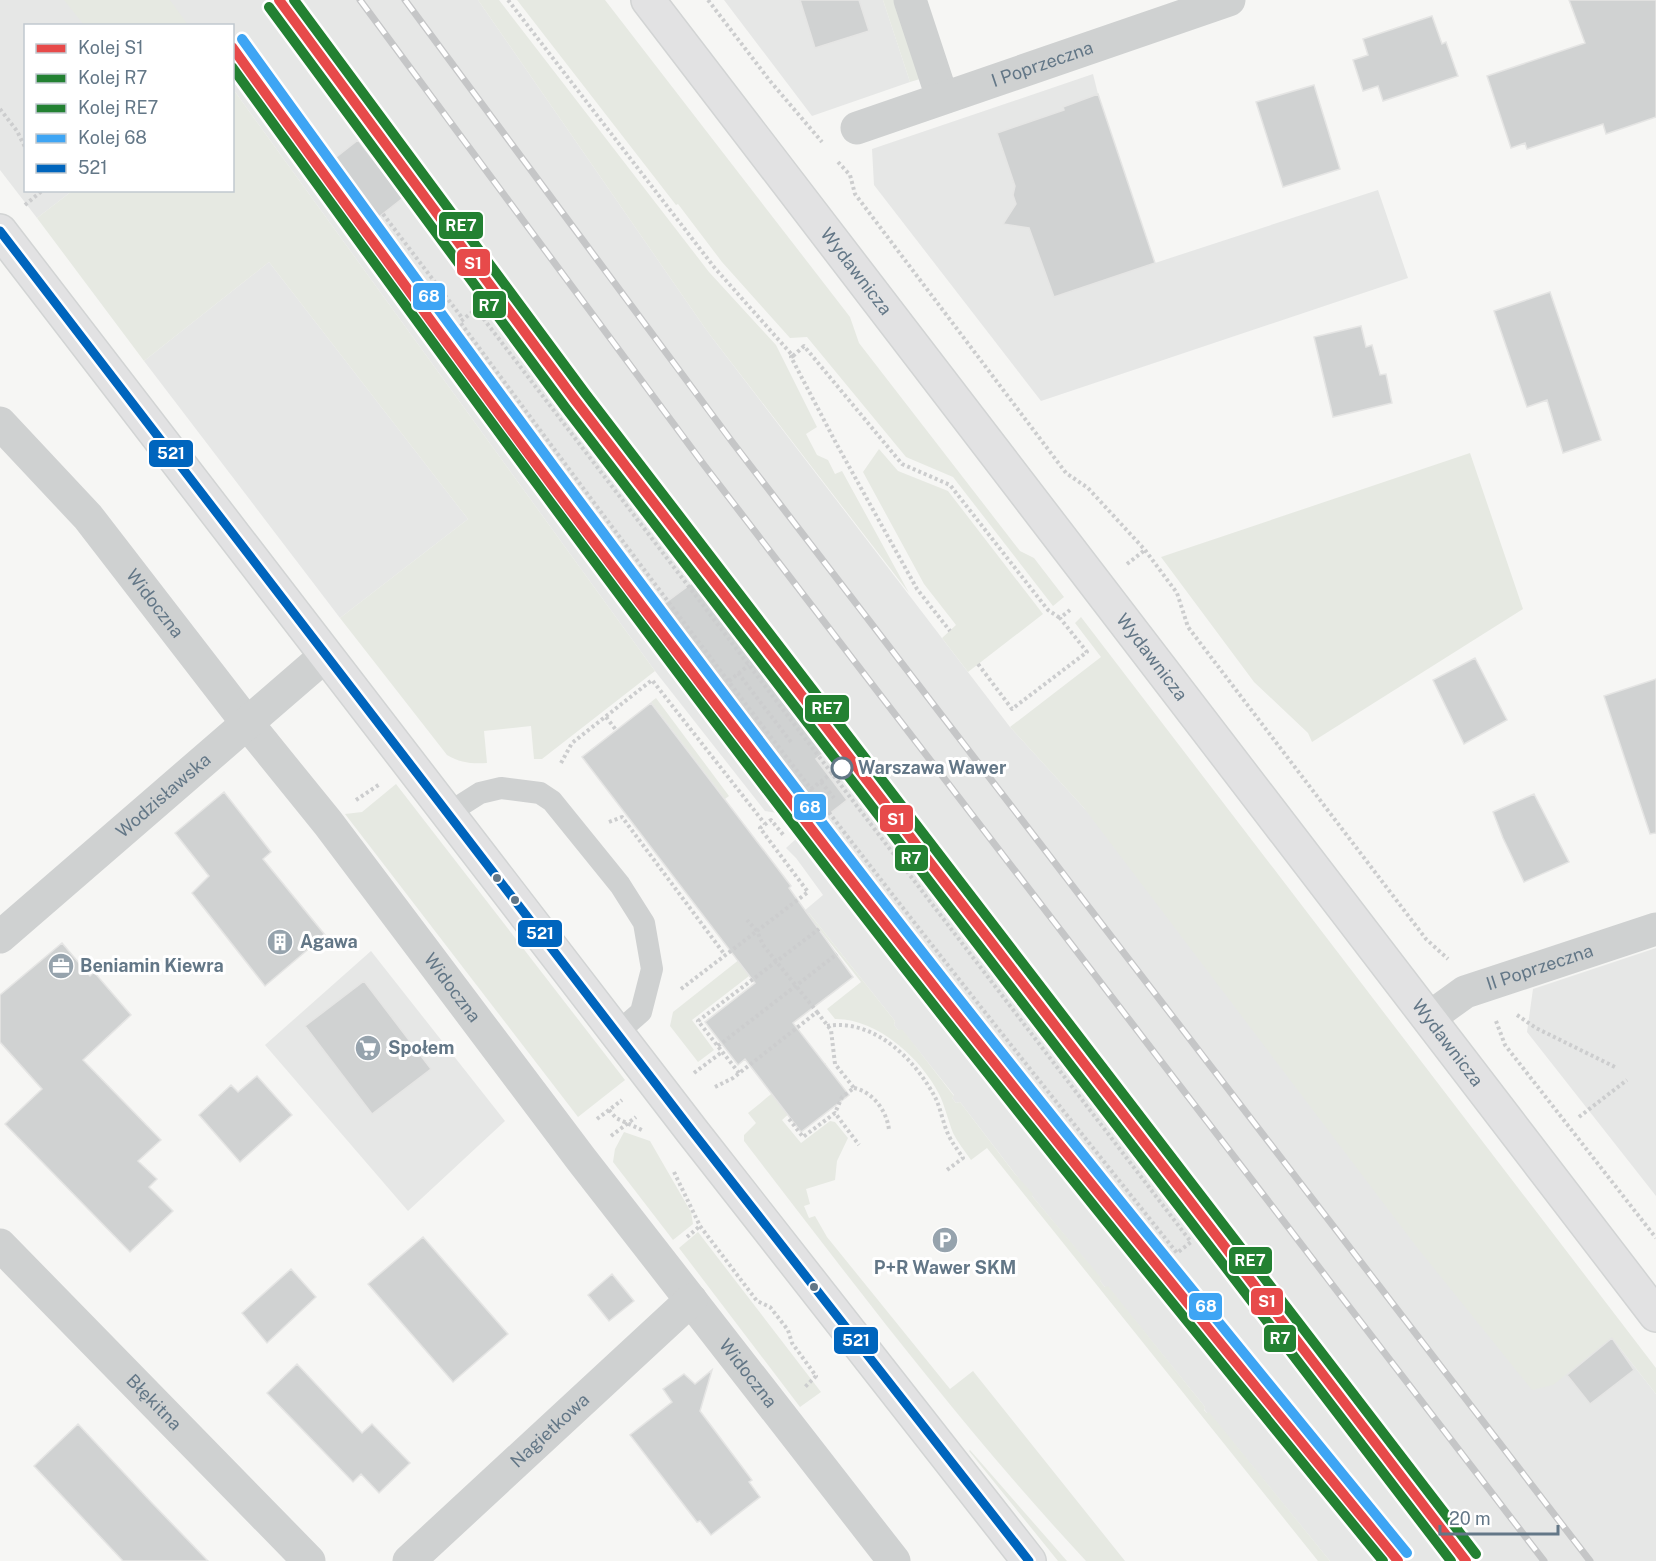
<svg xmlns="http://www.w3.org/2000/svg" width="1656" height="1561" viewBox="0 0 1656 1561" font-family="'Public Sans',sans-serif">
<rect width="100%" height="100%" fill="#f6f6f4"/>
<path fill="#e6e7e6" d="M0,0H478L707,331L1010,727L1084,808L1612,1338L1656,1394V1561H1330L1209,1413H1207L1204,1409L1205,1407L1108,1287H1105L1100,1281L1101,1279L1032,1196L960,1102L956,1103L952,1098L954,1095L902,1030H898L894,1025L895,1021L809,913L806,914L804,911L823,895L796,858L786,848L797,838L777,813L765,811L655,671L233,89L232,26H26V190L72,191L37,218L0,170Z
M724,0H883L910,82L812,116Z
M1093,74L1098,94L1155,263L1378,190L1408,278L1041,401L874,185L872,149Z
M269,262L468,519L340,618L144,361Z
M1656,948V1196L1527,1032L1533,989Z
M371,951L505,1121L408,1211L265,1045Z"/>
<path fill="#e6e9e2" d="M64,0H170L188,25H84Z
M478,0H499L709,272L776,345L817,427L806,434L817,455L828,460L835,474L842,471L909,593L707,331Z
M517,0H605L850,317L859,343L1020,551L1034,558L1064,597L1053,606L953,477L906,457L807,337L790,338L722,262L678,204L676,205Z
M883,0H894L920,79L910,82Z
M233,89L655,671L542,759H534L531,726L484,731L487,763C471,764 461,763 447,755L340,618L468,519L269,262L144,361L37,218L72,191L232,190Z
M879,449L898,471L948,491L1043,614L968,672L942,638L956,625L924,584L863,472Z
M1470,453L1523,609L1312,742L1308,733L1254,682L1161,557Z
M1081,617L1656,1368V1394L1612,1338L1553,1385L1532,1390L1416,1246L1084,808L1010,727L1101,657L1075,623Z
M656,698L729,796L725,799L651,702Z
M396,784L625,1080L578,1117L345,814L362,812Z
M809,913L895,1021L894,1025L898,1030L902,1029L954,1096L952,1098L956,1103L960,1102L1015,1174L1033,1194L1032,1196L1102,1279L1100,1281L1105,1287L1108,1286L1205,1407L1204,1410L1207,1413L1209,1412L1330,1561H1318L987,1148L971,1160C965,1151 958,1143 953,1133C948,1120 945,1106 939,1094C921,1058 876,1018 835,1019L827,1009L861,982L816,925L780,952L795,919Z
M754,948L766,963L692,1020L714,1050L698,1062L670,1026L673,1012Z
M826,1063L825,1068L792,1111L782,1120L801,1143L830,1121L835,1122L848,1138L837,1161L835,1180L806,1189L810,1204L804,1206L809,1218L815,1216L827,1237L950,1389L973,1371L1125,1561H1086C963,1429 854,1284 744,1141V1135L756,1123L748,1113C770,1096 799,1067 826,1063Z
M624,1132L650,1141L691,1212L693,1224L673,1240L613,1162L615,1149Z
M698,1232L821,1392L800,1407L679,1248Z
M970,1450L1067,1561H1058L969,1451Z"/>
<path fill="#d0d2d2" stroke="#e5e5e4" stroke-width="1.5" d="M800,0H859L869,31L815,48Z
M1569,0H1656V117L1606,134L1603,124L1527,149L1525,143L1511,148L1487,76L1585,43Z
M1432,16L1442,44L1446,42L1458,76L1383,101L1378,86L1363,91L1353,60L1368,55L1363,39Z
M1314,85L1340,169L1283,187L1256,102Z
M1098,94L1155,263L1054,297L1029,228L1003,224L1016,204L1013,195L1015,186L997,133L1064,110L1063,107Z
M358,140L403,198L375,220L330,162Z
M1550,292L1601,440L1563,453L1547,400L1527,407L1494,311Z
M1361,326L1366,347L1372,345L1380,375L1386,374L1392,403L1333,417L1314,337Z
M699,578L830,748L816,759L847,800L819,822L657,609Z
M1475,658L1507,720L1464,744L1433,680Z
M1656,679V833L1650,834L1604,696Z
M651,703L791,886L789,888L853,977L793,1023L849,1095L801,1132L745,1059L738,1065L705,1022L755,983L582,757Z
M224,792L271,852L263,859L325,935L265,986L192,893L209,876L175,833Z
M1534,794L1569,862L1524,882L1503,838L1493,812Z
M62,943L90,976L94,972L131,1015L83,1060L161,1140L138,1161L157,1179L149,1187L173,1211L130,1252L5,1124L42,1089L0,1042V995Z
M364,981L431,1069L372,1114L305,1026Z
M257,1076L292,1115L240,1162L199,1115L231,1085L238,1092Z
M423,1237L508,1334L453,1382L368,1284Z
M291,1269L316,1297L267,1343L242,1313Z
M612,1274L634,1301L609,1321L588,1295Z
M1612,1338L1634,1370L1590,1404L1567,1375Z
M297,1364L362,1433L372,1424L410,1463L379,1493L361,1474L353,1482L267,1393Z
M712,1370L700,1411L752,1480L749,1482L760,1497L711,1535L700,1521L697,1522L630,1435L672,1402L663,1389L684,1374L695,1384Z
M78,1424L152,1503L208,1561H123L34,1466Z"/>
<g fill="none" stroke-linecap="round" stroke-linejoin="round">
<defs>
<g id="secondary">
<path id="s7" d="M648,0L1656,1315"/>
<path d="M0,231L692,1131L1029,1561"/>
</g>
</defs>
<use href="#secondary" stroke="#d2d4d4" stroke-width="36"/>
<path stroke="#cccdce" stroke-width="4" stroke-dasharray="3 3" stroke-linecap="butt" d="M508,0L714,267L793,356L791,357L836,443L917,589L950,631
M708,0L770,81L822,142
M0,109L17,131L26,149
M838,162L850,175L855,194L1066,473L1088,488L1145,550L1177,593L1188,627L1426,939L1448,959
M25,205L43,190
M383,214L463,319
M476,309L1191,1242L1177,1253C1054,1099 931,946 811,789C692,635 576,479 460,322Z
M793,356L804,346L902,464L950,485L1048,610L1060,618
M1127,564L1145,550
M978,664L1012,709L1087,652L1060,618L1070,610
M738,673L791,742
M729,681L749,665
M606,717L616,730
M561,763L572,743L652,680L765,824
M821,782L834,798
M811,789L832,773
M356,800L380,784
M609,822L622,817L725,955
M681,989L757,931L747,920
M817,1012L831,1030L835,1064L854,1088L842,1097L835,1113
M1517,1015L1536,1028L1617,1068
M1496,1021L1505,1045L1656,1238
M827,1026C874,1018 916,1060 936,1099C941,1110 943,1123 948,1134C952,1143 958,1150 963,1158L947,1170
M718,1046L837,954
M694,1073L722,1052
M739,1073L698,1021L819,929
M715,1087L733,1078L817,1012L763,945L757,931L808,892L760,828L771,820L785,837
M854,1088C873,1092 887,1111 889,1130
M609,1110L616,1118L644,1131
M1579,1117L1627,1080
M597,1119L622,1100
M789,1119L803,1137L835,1113L859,1145
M611,1136L636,1117
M674,1172L700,1226L757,1301L770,1307L788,1330L792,1343L816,1376L805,1387
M687,1237L700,1226"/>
<path stroke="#cfd1d1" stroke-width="22" d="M447,814L480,793L501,788L540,793L552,801L620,885L644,923L652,969L641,1012L617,1033"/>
<g stroke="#cfd1d1" stroke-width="33">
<path d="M910,0L942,97"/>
<path id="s1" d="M857,128L1229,0"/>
<path id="s2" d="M0,423L88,517L247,723L328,823L581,1159L894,1561"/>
<path id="s3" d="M0,937L326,655"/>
<path id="s4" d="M1429,1018L1465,992L1656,929"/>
<path id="s5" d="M0,1245L309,1561"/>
<path id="s6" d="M409,1561L691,1300"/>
</g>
<use href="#secondary" stroke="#e2e2e3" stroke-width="33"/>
<defs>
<path id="rail" d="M360,0L704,465L1544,1561
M405,0L733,443L1590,1561"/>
</defs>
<use href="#rail" stroke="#c5c6c7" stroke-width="7"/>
<use href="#rail" stroke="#fff" stroke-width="4.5" stroke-dasharray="14" stroke-linecap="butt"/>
<defs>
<path id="bus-1" d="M0,231L692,1131L1029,1561"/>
</defs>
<use href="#bus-1" stroke="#fff" stroke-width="14"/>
<use href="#bus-1" stroke="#0065bd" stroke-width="9"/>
<defs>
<path id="rail-1" d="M279,0L575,400L1466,1561
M232,47C440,335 650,622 868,902C1041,1125 1220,1343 1398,1561"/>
<path id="rail-2" d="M269,7L565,407L1451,1561
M232,67C438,351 645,634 860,911C1031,1131 1207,1346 1383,1561"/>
<path id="rail-3" d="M294,0L585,393L1476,1554"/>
<path id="rail-4" d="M242,39C450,327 660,614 878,895C1050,1117 1229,1335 1407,1553"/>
</defs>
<use href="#rail-1" stroke="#fff" stroke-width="15"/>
<use href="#rail-2" stroke="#fff" stroke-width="15"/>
<use href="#rail-3" stroke="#fff" stroke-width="15"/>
<use href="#rail-4" stroke="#fff" stroke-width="15"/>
<use href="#rail-1" stroke="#e74a4a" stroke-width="10"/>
<use href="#rail-2" stroke="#238132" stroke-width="10"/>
<use href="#rail-3" stroke="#238132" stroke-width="10"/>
<use href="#rail-4" stroke="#3ea5f4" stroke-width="10"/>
</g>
<defs>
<symbol id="building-disc" viewBox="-11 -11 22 22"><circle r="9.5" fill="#96a3ad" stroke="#fff"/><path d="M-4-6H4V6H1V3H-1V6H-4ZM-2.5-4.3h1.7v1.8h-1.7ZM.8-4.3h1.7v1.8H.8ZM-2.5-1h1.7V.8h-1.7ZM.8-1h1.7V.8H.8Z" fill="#fff"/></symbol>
<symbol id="office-disc" viewBox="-11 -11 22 22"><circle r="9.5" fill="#96a3ad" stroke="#fff"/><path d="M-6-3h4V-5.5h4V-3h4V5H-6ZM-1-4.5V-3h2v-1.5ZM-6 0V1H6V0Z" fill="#fff"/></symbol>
<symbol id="supermarket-disc" viewBox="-11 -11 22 22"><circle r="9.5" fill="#96a3ad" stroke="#fff"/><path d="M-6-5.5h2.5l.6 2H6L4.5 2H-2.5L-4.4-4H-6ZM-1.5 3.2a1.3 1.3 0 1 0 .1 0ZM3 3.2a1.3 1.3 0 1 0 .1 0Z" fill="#fff"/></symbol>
<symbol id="parking-disc" viewBox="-11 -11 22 22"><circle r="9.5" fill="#96a3ad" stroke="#fff"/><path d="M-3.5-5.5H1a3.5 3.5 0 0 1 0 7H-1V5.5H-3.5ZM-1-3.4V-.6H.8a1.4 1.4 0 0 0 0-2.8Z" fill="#fff"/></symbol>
</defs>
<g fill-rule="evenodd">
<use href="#building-disc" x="265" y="927" width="30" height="30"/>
<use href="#office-disc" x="46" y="951" width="30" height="30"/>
<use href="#supermarket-disc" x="353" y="1033" width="30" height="30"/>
<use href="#parking-disc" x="930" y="1225" width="30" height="30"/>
</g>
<circle fill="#fff" stroke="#637787" stroke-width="3" cx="842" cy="768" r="10"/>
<g fill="#637787" stroke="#fff" stroke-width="2">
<circle cx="497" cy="878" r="5"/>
<circle cx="515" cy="900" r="5"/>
<circle cx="814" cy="1287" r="5"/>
</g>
<g text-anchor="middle" stroke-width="6" stroke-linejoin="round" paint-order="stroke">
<g font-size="18" fill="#637787" stroke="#fff">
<text dy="6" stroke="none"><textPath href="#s1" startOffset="196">I Poprzeczna</textPath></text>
<text dy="6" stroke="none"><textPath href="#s7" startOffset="342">Wydawnicza</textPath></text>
<text dy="6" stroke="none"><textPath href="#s2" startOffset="238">Widoczna</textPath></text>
<text dy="6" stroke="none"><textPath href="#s7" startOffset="828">Wydawnicza</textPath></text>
<text dy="6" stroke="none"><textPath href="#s3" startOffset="216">Wodzisławska</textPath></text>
<text dy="6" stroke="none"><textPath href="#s4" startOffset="123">II Poprzeczna</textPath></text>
<text dy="6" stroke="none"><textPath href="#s2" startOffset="724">Widoczna</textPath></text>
<text dy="6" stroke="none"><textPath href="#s7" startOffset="1314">Wydawnicza</textPath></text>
<text dy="6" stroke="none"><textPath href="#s2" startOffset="1210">Widoczna</textPath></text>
<text dy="6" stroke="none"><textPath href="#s5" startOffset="220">Błękitna</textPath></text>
<text dy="6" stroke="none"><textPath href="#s6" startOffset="192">Nagietkowa</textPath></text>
</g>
<g font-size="18" font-weight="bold" fill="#637787" stroke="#fff" text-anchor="start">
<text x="858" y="774">Warszawa Wawer</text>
</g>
<g font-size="18" font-weight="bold" fill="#637787" stroke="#fff" text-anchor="start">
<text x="300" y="948">Agawa</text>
<text x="80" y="972">Beniamin Kiewra</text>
<text x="388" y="1054">Społem</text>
<text x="945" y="1274" text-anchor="middle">P+R Wawer SKM</text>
</g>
</g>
<g stroke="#fff" stroke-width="2">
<rect x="438" y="211" width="46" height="29" rx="6" fill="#238132"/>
<rect x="456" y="248" width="35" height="29" rx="6" fill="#e74a4a"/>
<rect x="412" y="282" width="34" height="29" rx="6" fill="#3ea5f4"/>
<rect x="472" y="290" width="35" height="29" rx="6" fill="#238132"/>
<rect x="148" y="439" width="46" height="29" rx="6" fill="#0065bd"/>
<rect x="804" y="694" width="46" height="29" rx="6" fill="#238132"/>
<rect x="793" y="793" width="34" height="28" rx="6" fill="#3ea5f4"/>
<rect x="879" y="804" width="35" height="29" rx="6" fill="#e74a4a"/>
<rect x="894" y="844" width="35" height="28" rx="6" fill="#238132"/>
<rect x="517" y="919" width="46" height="29" rx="6" fill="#0065bd"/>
<rect x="1228" y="1246" width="45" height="29" rx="6" fill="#238132"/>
<rect x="1250" y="1287" width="34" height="29" rx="6" fill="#e74a4a"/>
<rect x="1188" y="1292" width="35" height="29" rx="6" fill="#3ea5f4"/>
<rect x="1263" y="1324" width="34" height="29" rx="6" fill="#238132"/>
<rect x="833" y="1326" width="46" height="29" rx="6" fill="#0065bd"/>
</g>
<g font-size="16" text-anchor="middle" font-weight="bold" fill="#fff">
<text x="461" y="231">RE7</text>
<text x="473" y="269">S1</text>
<text x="429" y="302">68</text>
<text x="489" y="311">R7</text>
<text x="171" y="459">521</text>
<text x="827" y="714">RE7</text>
<text x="810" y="813">68</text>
<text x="896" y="825">S1</text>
<text x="911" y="864">R7</text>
<text x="540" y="939">521</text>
<text x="1250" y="1266">RE7</text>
<text x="1267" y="1307">S1</text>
<text x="1206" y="1312">68</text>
<text x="1280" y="1344">R7</text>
<text x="856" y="1346">521</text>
</g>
<rect x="24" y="24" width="210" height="168" fill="#ffffff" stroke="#c1c9cf" stroke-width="1.5"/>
<rect x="36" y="44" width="30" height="9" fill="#e74a4a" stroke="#c1c9cf" stroke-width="1.5"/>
<text x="78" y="54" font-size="18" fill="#637787">Kolej S1</text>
<rect x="36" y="74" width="30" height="9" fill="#238132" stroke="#c1c9cf" stroke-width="1.5"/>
<text x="78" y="84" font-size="18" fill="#637787">Kolej R7</text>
<rect x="36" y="104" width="30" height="9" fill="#238132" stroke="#c1c9cf" stroke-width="1.5"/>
<text x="78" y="114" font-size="18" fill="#637787">Kolej RE7</text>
<rect x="36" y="134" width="30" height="9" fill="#3ea5f4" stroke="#c1c9cf" stroke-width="1.5"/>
<text x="78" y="144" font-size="18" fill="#637787">Kolej 68</text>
<rect x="36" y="164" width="30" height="9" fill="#0065bd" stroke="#c1c9cf" stroke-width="1.5"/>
<text x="78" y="174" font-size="18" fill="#637787">521</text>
<path d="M1440 1525v9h118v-9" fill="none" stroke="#637787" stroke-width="3"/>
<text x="1449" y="1525" font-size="18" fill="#637787" stroke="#ffffff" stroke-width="4.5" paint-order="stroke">20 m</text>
</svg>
